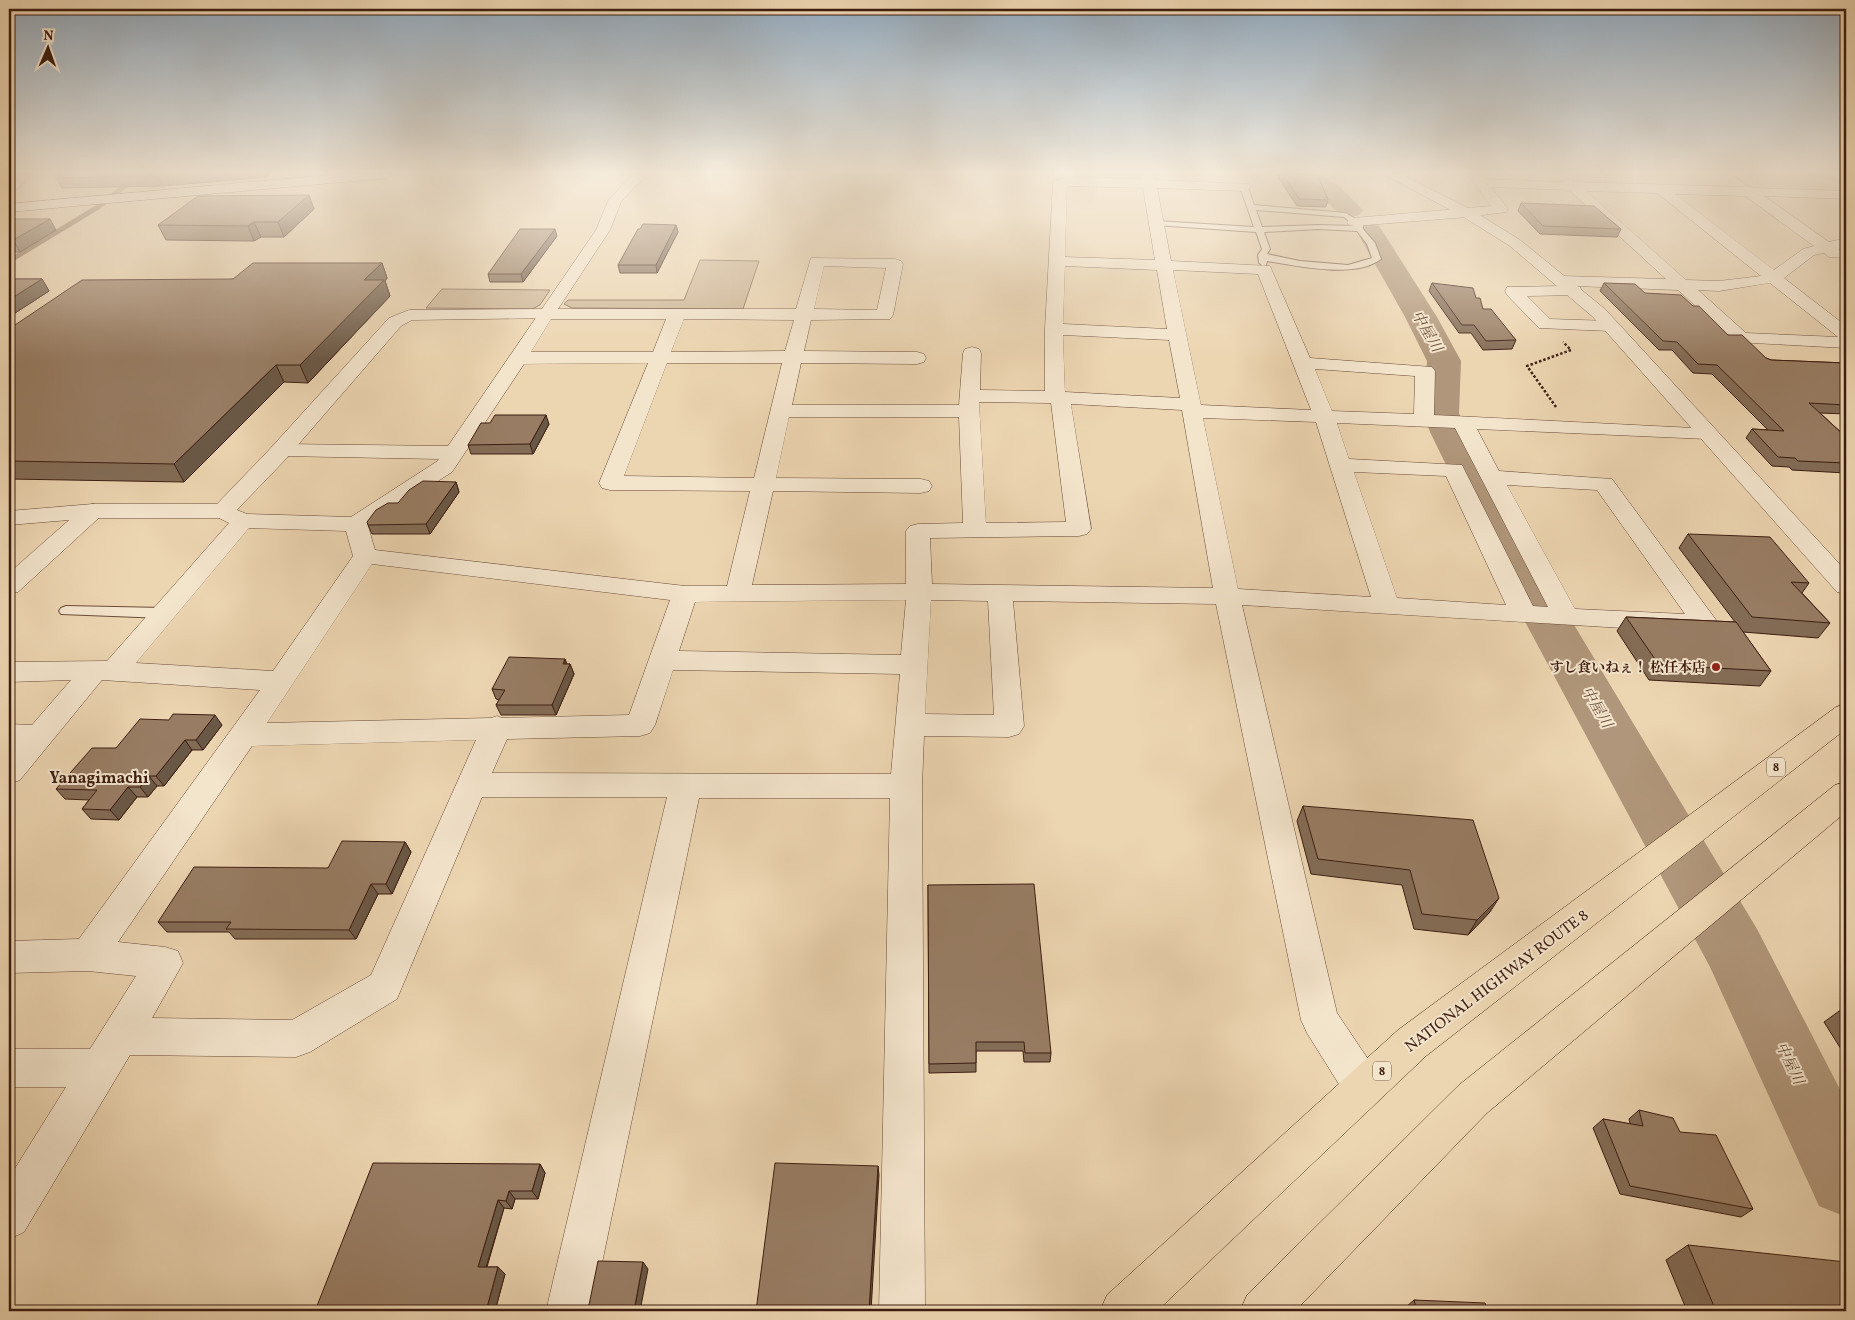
<svg xmlns="http://www.w3.org/2000/svg" width="1855" height="1320" viewBox="0 0 1855 1320" font-family="Vollkorn,'Noto Serif JP',serif">
<rect width="100%" height="100%" fill="#ecd5b1"/>
<filter id="stains"><feTurbulence type="fractalNoise" baseFrequency=".004" numOctaves="4"/><feColorMatrix values="0 0 0 0 .2 0 0 0 0 .09 0 0 0 0 .02 0 0 0 .5 -.17"/></filter>
<radialGradient id="worn" r=".72"><stop offset=".6" stop-color="#630" stop-opacity="0"/><stop offset="1" stop-color="#630" stop-opacity=".3"/></radialGradient>
<path fill="#ceb696" stroke="#866a53" d="M1731,174H1811L1846,184V193L1752,189Z
M700,260L759,261L743,309L572,308L564,304L568,300H684Z
M442,289L550,290L540,305L532,309L426,308Z"/>
<g fill="none" stroke-linecap="round" stroke-linejoin="round">
<path stroke="#826650" stroke-width="5" d="M1819,174L1846,183
M9,261L98,207L140,174"/>
<path fill="#b0967a" fill-rule="evenodd" d="M1283,174L1320,175L1340,187L1363,210L1359,215L1350,218L1341,215L1317,193L1287,179Z
M1370,224L1379,226L1383,232L1437,317L1461,361L1459,413L1466,432L1544,575L1757,929L1846,1101V1217L1819,1206L1710,967L1500,575L1430,432L1423,413L1427,361L1405,317L1357,232L1361,226Z"/>
<defs>
<path id="service" d="M1241,185L1248,187L1254,205L1346,213L1363,224V229L1375,243L1381,259C1356,279 1297,266 1267,261L1266,265L1263,266L1259,263L1258,255L1262,249L1256,232L1156,225L1152,223L1156,221L1254,227L1240,187ZM1256,210L1344,217L1355,226L1318,225L1262,227ZM1318,229L1357,231L1367,244L1372,258L1348,265L1300,261L1267,254L1270,249L1264,232Z
M66,606L164,608L169,610L171,613L169,616L164,618L61,614L59,611L61,608Z"/>
<path id="minor" d="M633,174H647L621,202L610,230L558,309H796L811,258L895,259L901,261L903,264L893,315L890,319L811,320L804,351L917,352L924,354L926,358L924,362L917,364L801,363L792,405H959L963,353L965,349L972,347L979,349L981,353L980,390L1045,391V329L1053,183L1055,180L1070,177L1141,179L1140,174H1154L1155,180L1249,184L1251,187L1244,191L1157,188L1171,261L1270,266L1310,358L1432,367L1435,371L1434,415L1714,429L1717,433L1714,437L1707,439L1477,429L1499,471L1612,479L1719,624L1715,630L1706,633L1242,605L1337,1013L1378,1074L1384,1088L1378,1102L1364,1108L1350,1102L1307,1033L1301,1020L1216,604L1013,601L1024,726L1019,734L1009,737L924,736L922,786L925,1311H879L890,798H699L592,1311H546L667,797H482L397,999L310,1052L296,1057L130,1055L24,1232L9,1239V1178L66,1087H9V1049H90L136,976L88,971L9,973V941L79,939L260,690L102,680L20,780L9,784V751L13,746H9V724L32,725L71,680L9,682V662L107,661L229,523L219,518L215,513L219,508L227,506L247,514L351,517L436,462L439,459L282,456L274,455L271,450L274,445L282,444L448,446L596,230L608,201ZM1067,186L1143,188L1155,260L1065,257ZM824,266L886,268L877,310L814,309ZM1065,266L1157,270L1167,329L1063,324ZM1173,270L1258,274L1311,410L1201,405ZM551,319H666L653,352H531ZM684,319L794,320L785,351L671,352ZM1063,335L1169,340L1180,398L1065,392ZM648,363L599,483L602,488L610,490L750,491L727,586H685L375,550L368,526L452,472L524,364ZM667,363H782L754,478L624,476ZM1315,369L1415,376L1414,414L1332,411ZM979,402L1051,403L1066,522L986,523ZM1071,404L1182,410L1213,588L932,584L930,538L1079,536L1087,534L1091,529ZM789,417H959L963,523L918,524L910,526L906,531V584L752,585L773,491L921,493L929,491L932,486L929,481L921,479L776,478ZM1203,418L1316,422L1371,597L1238,589ZM1337,423L1455,428L1548,607L1533,606L1462,465L1349,459ZM1354,472L1446,476L1506,605L1397,598ZM1507,485L1597,490L1685,614L1575,609ZM249,528L346,531L353,556L273,671L136,663ZM372,564L670,600L629,715L502,718L497,716L491,718L267,723ZM906,600L901,655L679,651L695,602ZM931,600L988,601L994,715L925,714ZM673,670L900,674L891,774L492,773L507,739L640,736L650,733L655,725ZM476,740L371,975L292,1020L152,1018L183,963L178,951L165,947L118,942L252,746Z
M1468,174H1481L1485,179L1562,182L1568,178L1576,182L1741,187L1746,186L1752,188L1846,191V199L1764,196L1829,242L1846,238V248L1839,249L1843,254L1841,257H1829L1824,253L1814,255L1784,278L1846,326V348L1735,342L1678,290L1576,286L1580,287L1582,291L1580,295L1527,296L1550,319L1610,321L1616,322L1619,326L1616,330L1610,331L1539,328L1507,295L1505,291L1507,287L1563,286L1556,284L1554,281L1556,278L1562,276L1666,279L1569,190L1491,187L1508,209L1506,212L1467,217L1354,226L1349,225L1347,222L1349,219L1354,218L1491,206ZM1586,191L1657,193L1761,276L1719,281L1686,280ZM1675,194L1745,196L1814,246L1803,249L1774,270ZM1770,283L1838,337L1746,333L1698,290L1719,291Z
M93,504L101,506L105,511L101,516L18,592L9,594V573L85,506Z"/>
<path id="tertiary" d="M1383,174H1400L1472,210L1520,240L1605,309L1846,571V594L1837,592L1593,317L1510,246L1462,216Z
M546,309L552,310L555,314L552,318L412,320L401,326L284,461L231,516L223,518H93L9,525V511L93,504H217L268,451L389,318L409,310Z"/>
<path id="secondary" d="M340,174H394L388,178L9,212V204Z"/>
<path id="primary" d="M19,174H33L14,192L9,193V182Z"/>
<path id="trunk" d="M1846,704V729L1426,1056L1157,1311H1100L1107,1295L1398,1030L1836,707Z
M1846,782V812L1487,1113L1295,1311H1240L1247,1295L1459,1085L1835,785Z"/>
</defs>
<use href="#service" stroke="#694b38" stroke-width="2"/>
<use href="#minor" stroke="#694b38" stroke-width="1"/>
<use href="#tertiary" stroke="#694b38" stroke-width="1"/>
<use href="#secondary" stroke="#3d1d10" stroke-width="1"/>
<use href="#primary" stroke="#3d1d10" stroke-width="1"/>
<use href="#trunk" stroke="#3d1d10" stroke-width="1"/>
<path stroke="#3d1d10" stroke-width="2.5" stroke-dasharray="2.5 2" stroke-linecap="butt" d="M1556,407L1527,366L1571,350L1563,342"/>
<use href="#service" fill="#f3e4cc" fill-rule="evenodd"/>
<use href="#minor" fill="#f3e4cc" fill-rule="evenodd"/>
<use href="#tertiary" fill="#f3e4cc" fill-rule="evenodd"/>
<use href="#secondary" fill="#f3e4cc" fill-rule="evenodd"/>
<use href="#primary" fill="#ecd5b1" fill-rule="evenodd"/>
<use href="#trunk" fill="#ecd5b1" fill-rule="evenodd"/>
</g>
<path fill="#836c56" stroke="#3d1d10" d="M61,174H270L266,177L162,186L62,188L56,178Z
M1276,174H1317L1328,200L1326,207L1297,206Z
M1521,203L1621,229L1617,237L1540,234L1518,211Z
M314,209L284,237H261L254,241L166,240L158,225Z
M9,219L56,230L20,252H9Z
M676,225L678,232L657,273H620L618,265Z
M557,236L523,282H490L488,274Z
M382,263L387,278L385,281L390,296L308,383L284,382L184,482L9,479V329L233,279Z
M9,279H42L49,291L12,315H9Z
M1432,283L1476,298L1483,309L1516,340L1512,349L1483,350L1471,333H1459L1429,291Z
M1604,283L1693,306L1728,335L1766,358L1771,360L1846,363V414L1820,413L1846,437V473L1792,470L1789,467L1772,466L1746,438L1752,429L1768,430L1712,374L1693,373L1672,350H1659L1600,291Z
M549,424L533,454H471L468,445Z
M456,482L459,492L430,534H372L368,525L398,503Z
M1688,534L1809,583L1802,593L1830,623L1818,638L1743,632L1771,671L1760,686L1649,680L1617,631L1626,617L1735,622L1679,548Z
M565,659L567,664H570L574,674L556,715H501L496,705L499,700L496,699L492,689Z
M222,725L203,750H192L164,786H157L148,797H137L119,820L91,819L82,809L89,800L65,799L56,789L116,748Z
M1303,806L1490,912L1468,935L1414,929L1402,885L1311,874L1297,821Z
M405,842L411,852L392,894H378L356,939H235L229,932H167L158,922L328,868Z
M928,885L1051,1053L1050,1062H1024L1023,1051H976V1072L929,1073Z
M1842,1009H1846V1057L1824,1022Z
M1639,1110L1680,1132L1753,1209L1741,1217L1620,1194L1593,1128L1603,1119L1630,1124L1629,1119Z
M540,1164L545,1173L538,1199H515L512,1209L504,1208L487,1267H498L505,1274L495,1311H315Z
M1688,1245L1846,1311H1687L1666,1260Z
M1414,1300L1488,1311H1408L1406,1307Z"/>
<path fill="#6a5846" stroke="#3d1d10" d="M174,174H270L266,177L162,186L157,176Z
M309,195L314,209L284,237L278,222Z
M50,219L56,230L20,252L13,240Z
M254,222L261,237L254,241L248,226Z
M676,225L678,232L657,273L656,265Z
M555,229L557,236L523,282L521,274Z
M382,263L387,278L385,281L390,296L308,383L300,365L364,280Z
M42,279L49,291L12,315L9,309V300Z
M276,365L284,382L184,482L174,464Z
M546,415L549,424L533,454L530,444Z
M456,482L459,492L430,534L426,524Z
M565,659L568,669L570,664L574,674L556,715L552,705Z
M215,715L222,725L203,750L196,740Z
M185,740L192,750L164,786L156,776Z
M149,776L157,786L148,797L140,787Z
M128,787L137,797L119,820L110,810Z
M405,842L411,852L392,894L386,884Z
M371,884L378,894L356,939L349,930Z
M1499,898L1490,912L1468,935L1477,920Z
M540,1164L545,1173L538,1199L532,1191Z
M878,1166L879,1175L871,1311H869Z
M509,1191L515,1199L512,1209L506,1201Z
M498,1200L504,1208L484,1274L478,1267Z
M643,1262L648,1269L640,1311H634Z
M498,1267L505,1274L495,1311H486Z
M391,1307L397,1311H389Z"/>
<path fill="#987d64" stroke="#3d1d10" d="M61,174H174L157,176L56,178Z
M1283,174H1317L1328,200L1299,199Z
M309,195L278,222H254L248,226L158,225L198,196Z
M1521,203L1594,206L1621,229L1543,226Z
M9,219H50L13,240H9Z
M643,224L676,225L656,265H618L638,229H640Z
M520,229H555L521,274H488Z
M253,263H382L364,280H384L300,365H276L174,464L9,461V329L82,280L233,279Z
M9,279H42L9,300Z
M1432,283L1473,288L1476,298H1480L1483,309H1491L1516,340L1486,341L1474,325H1462Z
M1604,283L1635,284L1645,293L1681,295L1693,306H1699L1728,335H1742L1766,358L1771,360L1846,363V405L1809,403L1846,437V463L1798,461L1795,458L1778,457L1752,429L1784,431L1717,365L1698,364L1677,342L1663,341Z
M495,415H546L530,444L468,445L481,423H490Z
M423,481L456,482L426,524L368,525L367,522L376,510L388,503H398L409,490Z
M1688,534L1770,537L1809,583L1791,582L1830,623L1752,617Z
M1626,617L1736,622L1771,671L1659,665Z
M509,657L565,659L563,664H570L552,705H496L505,690L492,689Z
M173,714L215,715L196,740H185L156,776H149L140,787H128L110,810L82,809L97,790L56,789L92,748H116L140,719L169,720Z
M1303,806L1473,820L1499,898L1477,920L1422,914L1410,870L1318,859Z
M342,841L405,842L386,884H371L349,930L226,929L231,922H158L194,867L328,868Z
M1034,884L1051,1053H1025L1024,1042H976V1063L929,1064L928,885Z
M1842,1009H1846V1016Z
M1639,1110L1673,1118L1680,1132L1716,1135L1753,1209L1630,1186L1603,1119L1643,1126Z
M373,1163L540,1164L532,1191H509L506,1201L498,1200L478,1267H498L486,1311H443L444,1307H391L389,1311H315Z
M775,1163L878,1166L869,1311H756Z
M1688,1245L1846,1262V1311H1716Z
M598,1261L643,1262L634,1311H584L585,1306L589,1305Z
M1414,1300L1485,1303L1488,1311H1417Z"/>
<linearGradient id="sky" x2="0" y2="1"><stop stop-color="#91a8bc"/><stop offset="0.48" stop-color="#f6ecdc"/><stop offset="1" stop-color="#f6ecdc" stop-opacity="0"/></linearGradient>
<rect width="1855" height="359" fill="url(#sky)"/>
<circle fill="#8f2418" stroke="#f3e4cc" stroke-width="2" cx="1716" cy="667" r="5"/>
<g text-anchor="middle" stroke-width="4" stroke-linejoin="round" paint-order="stroke">
<g fill="#f3e4cc" stroke="#745948" stroke-width="1">
<rect x="1767" y="757.5" width="18" height="19" rx="4"/>
<rect x="1373" y="1061.5" width="18" height="19" rx="4"/>
</g>
<g font-size="12" font-weight="bold" fill="#3d1d10">
<text x="1776" y="771">8</text>
<text x="1382" y="1075">8</text>
</g>
<g font-size="14" font-weight="bold" fill="#3d1d10" stroke="#f3e4cc" text-anchor="end">
<text x="1706" y="672">すし食いねぇ！ 松任本店</text>
</g>
<g font-size="15" font-style="italic" fill="#654735" stroke="#f3e4cc">
<text transform="translate(1427 331) rotate(60)" y="5">中屋川</text>
<text transform="translate(1597 707) rotate(60)" y="5">中屋川</text>
<text transform="translate(1790 1063) rotate(64)" y="5">中屋川</text>
</g>
<g font-size="16" font-weight="bold" fill="#3d1d10" stroke="#f3e4cc">
<text x="99" y="783">Yanagimachi</text>
</g>
<g font-size="16" fill="#3d1d10" stroke="#f3e4cc">
<text transform="translate(1496 980) rotate(-37)" y="6">NATIONAL HIGHWAY ROUTE 8</text>
</g>
</g>
<rect width="1855" height="1320" fill="none" stroke="#ecd5b1" stroke-width="30"/>
<rect x="10" y="10" width="1835" height="1300" fill="none" stroke="#3d1d10" stroke-width="2.5"/>
<rect x="15" y="15" width="1825" height="1290" fill="none" stroke="#3d1d10"/>
<g transform="translate(48 48) rotate(2)" stroke="#f3e4cc" stroke-width="4" paint-order="stroke">
<path d="M0-4L9 19L0 12L-9 19Z" fill="#3d1d10"/>
<text y="-8" font-size="14" font-weight="bold" text-anchor="middle" fill="#3d1d10">N</text>
</g>
<rect width="100%" height="100%" filter="url(#stains)"/>
<rect width="100%" height="100%" fill="url(#worn)"/>
</svg>
